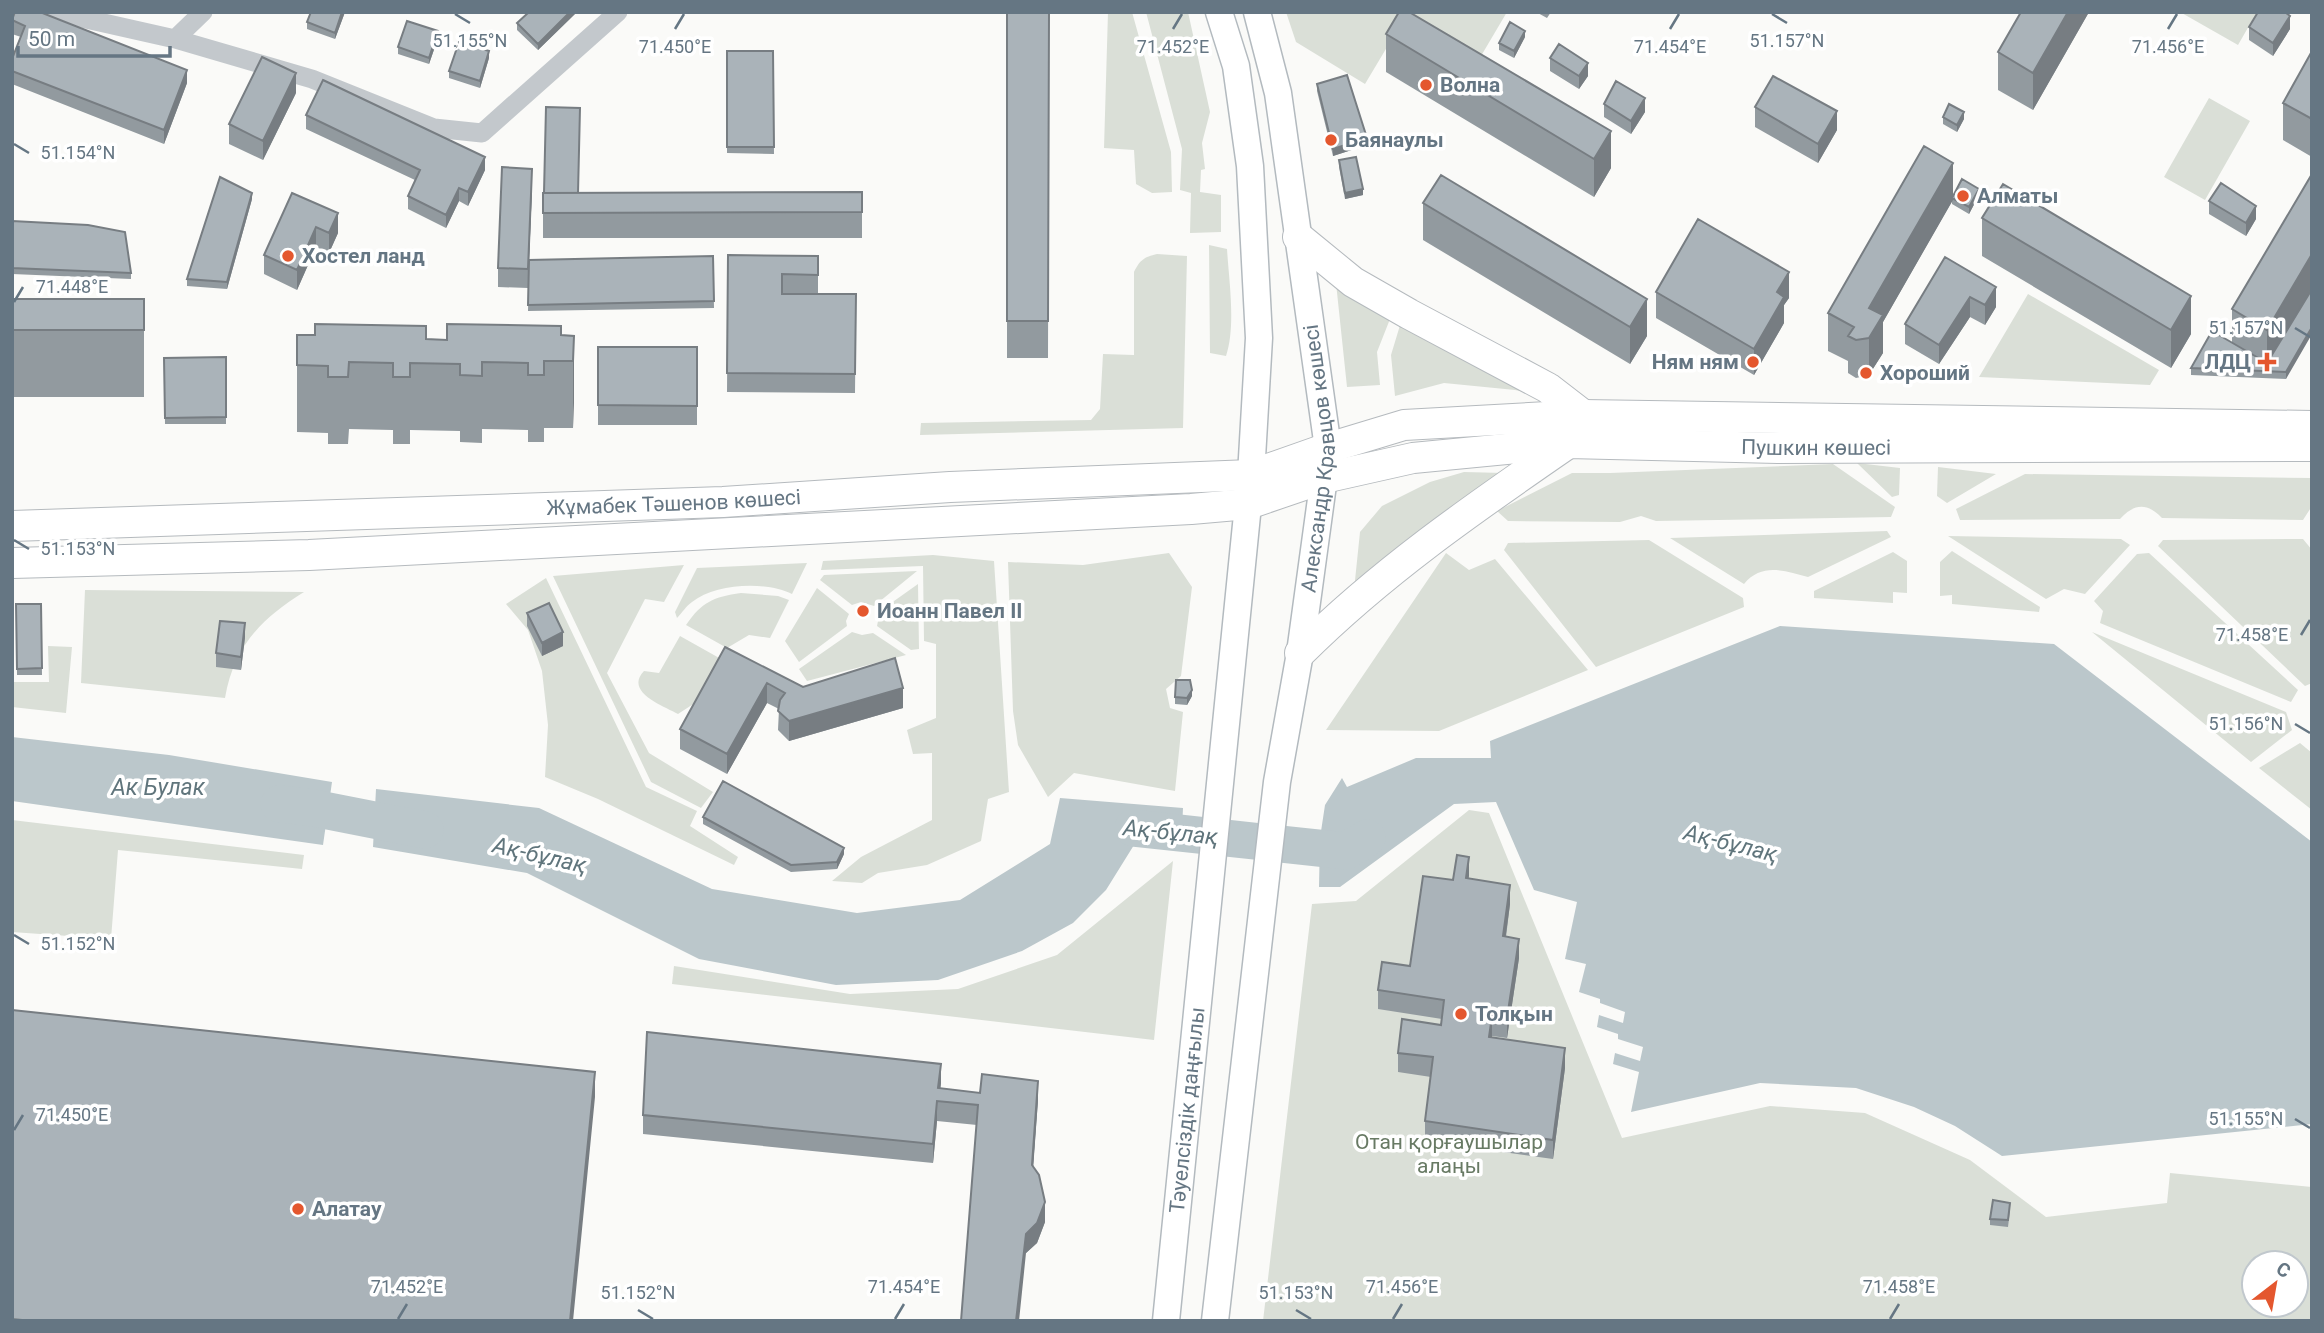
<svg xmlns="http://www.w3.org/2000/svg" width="2324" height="1333" viewBox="0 0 2324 1333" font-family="Roboto,sans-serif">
<rect width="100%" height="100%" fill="#fafaf8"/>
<path fill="#dadfd7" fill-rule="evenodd" d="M1108,12H1132L1171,152L1172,192L1152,193L1136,184L1134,150L1104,148Z
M1146,12H1188L1210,112L1202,143L1205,169L1201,170L1200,192L1221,195V232L1190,233L1191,193L1180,190L1182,149Z
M1286,12H1408L1365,84L1296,42Z
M1410,12H1507L1481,56Z
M2180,12H2257L2238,45Z
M2209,98L2250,121L2205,200L2164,177Z
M1209,245L1227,249C1229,281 1236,326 1226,356L1210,353Z
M1157,254L1187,256L1183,428L920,435L921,423L1091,420L1100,409L1103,354L1134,355V272C1140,260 1144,257 1157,254Z
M1336,283L1390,319L1377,352L1380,385L1347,387Z
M2028,294L2159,370L2150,385L1979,377Z
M1401,322L1539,395L1515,390L1444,383L1395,396L1391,355Z
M1857,463L1900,468L1899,495L1892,497Z
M1833,464L1895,507L1891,517L1656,521L1641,516L1620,522L1508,521L1497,511L1572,473H1610Z
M1938,467L1996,474L1947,503L1937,496Z
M1464,472L1504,473L1354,590L1360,532L1382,506L1430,482Z
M2025,474L2312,478V506L2303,520L2162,518C2148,503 2134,503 2120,519L1960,520L1956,509Z
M1887,531L1891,537L1808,577C1785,571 1762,562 1744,584L1670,538Z
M1948,536L2121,539L2130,545L2085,594L2064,589L2046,599Z
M2303,539L2312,550V683L2305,686L2158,546L2163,540Z
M1649,540L1743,598L1744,607L1596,667L1504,550L1508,543Z
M1952,551L2040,607L2039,612L1952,604V595L1940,596V562Z
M1893,552L1907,561V593L1893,592V603L1814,598V591Z
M1169,553L1192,587L1181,676L1166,689L1170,708L1183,712L1175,791L1074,773L1048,797L1018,745L1013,711L1008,562L1083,565Z
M1446,553L1469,570L1495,559L1588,670L1439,731L1326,730Z
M2149,553L2298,690L2291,702L2100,623L2103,611L2094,601L2137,554Z
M933,555L994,561L1009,792L988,799L981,841L927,865L878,873L862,883L832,881L861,857L932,820V753L913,754L907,730L936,718V644L924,641L923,566L821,570L823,561Z
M807,563L792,594C766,581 716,583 692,602C686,606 682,613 677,618L675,612L697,568Z
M684,565L664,602L645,599L607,673L649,753L713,792L701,808L651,782L553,576Z
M917,571L874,606L861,602L852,605L820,580L824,575Z
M546,578L646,787L697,811L690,826L738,857L734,865L598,799L545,777L548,725L542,671L528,630L506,604Z
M918,584L919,649L911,650L877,626L880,611Z
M817,588L849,614L846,621L847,626L799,662L785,641Z
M85,590L304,592C261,619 234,646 225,698L81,683Z
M741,593L778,596L789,600L770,638L749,635L727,648L686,625C702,602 713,597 741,593Z
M852,632L862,635L873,633L906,655L807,681L799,669Z
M2092,632L2286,712L2292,730L2251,762Z
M680,636L721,659L701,699L678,714C663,706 624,692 644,671L659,673Z
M48,646L72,647L66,713L12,707V682H49Z
M2300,743L2312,753V810L2259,768Z
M1469,810L1489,813L1622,1138L1770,1106L1865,1113L1970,1160L2046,1217L2167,1203L2170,1173L2312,1187V1321H1263L1312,904L1356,901ZM2254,1263H2296V1305H2254Z
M12,820L304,855L302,869L118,850L111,939L12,932Z
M1173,861L1154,1040L672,984L674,966L850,994L958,989L1057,955Z"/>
<path fill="#bbc7cb" d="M1780,626L2054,644L2312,842V1124L2002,1156L1955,1126L1914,1107L1856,1088L1760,1083L1631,1112L1639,1072L1613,1064L1615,1053L1640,1061L1643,1047L1618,1039V1034L1597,1027L1599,1015L1623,1023L1625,1012L1600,1003V999L1579,992L1586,964L1565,959L1577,902L1534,890L1496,802L1454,804L1340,887H1319L1320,838L1325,805L1342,778L1347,787L1416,758H1491L1490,741Z
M12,737L169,755L332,782L323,845L12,801Z
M376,789L539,808L712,889L857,913L960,900L1050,844L1060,798L1183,808L1181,850L1134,845L1106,890L1073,923L1022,951L938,980L836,985L699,959L527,873L373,847Z"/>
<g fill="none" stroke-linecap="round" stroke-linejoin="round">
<path stroke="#bbc7cb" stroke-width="37" d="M279,804L308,807L425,830
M1133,828L1346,851L1367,838"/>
<defs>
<g id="secondary">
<path id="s1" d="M1166,1321L1251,475L1259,338L1250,166L1236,66L1219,12"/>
<path id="s2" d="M1215,1321L1277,782L1300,653L1328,448L1278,93L1257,12"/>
</g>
<g id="primary">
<path d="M1298,237L1353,282L1409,314L1548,388L1583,415"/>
<path id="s3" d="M12,526L723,502L950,487L1251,475L1328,448L1404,425L1583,415L2312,426"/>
<path id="s4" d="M12,563L309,555L1191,509L1248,504L1324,478L1413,458L1568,443L1778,448L2312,446"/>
<path d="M1300,653C1380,573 1474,508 1567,444"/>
</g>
</defs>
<use href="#secondary" stroke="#b3babf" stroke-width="29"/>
<use href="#primary" stroke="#b5babe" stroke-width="32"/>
<path stroke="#c3c8cc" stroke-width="19" d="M55,12L175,39L312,79L434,128L482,133L618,12
M175,39L203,12"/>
<use href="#secondary" stroke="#fff" stroke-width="26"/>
<use href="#primary" stroke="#fff" stroke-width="30"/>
</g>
<path fill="#929a9f" d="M345,12L335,39L307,29V22Z
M529,12H577L538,50L517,30V23Z
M1007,12H1049L1048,358H1007Z
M1536,12H1551L1547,18Z
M2021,12H2089L2033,110L1998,90V52Z
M12,20L187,83L164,144L12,84V59L21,37L12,34Z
M2249,27L2290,29L2273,56L2249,40Z
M1386,34L1611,168L1594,197L1386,72Z
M1525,37L1514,58L1499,50V43Z
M438,38L429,64L398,54V47Z
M727,51H773L774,154L727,153Z
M2312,51V157L2283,140V103Z
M489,58L480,88L449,78V71Z
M1550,58L1588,76L1579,89L1550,71Z
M1317,84L1367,145L1333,156L1317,91Z
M296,93L263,160L229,144V124Z
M1604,104L1645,112L1631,134L1604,117Z
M1755,107L1837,130L1818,163L1755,127Z
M306,115L485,170L468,206L459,201L446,228L408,209V196L415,180L306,129Z
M1943,117L1964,119L1957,132L1943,124Z
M1339,160L1363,195L1345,199L1339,167Z
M2312,174L2286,379L2191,375V368L2232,343V309Z
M532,188L529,260L713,256L714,308L528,311L529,270L528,288L498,287V268Z
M862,192V238H543V193Z
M292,193L338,233L329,253L316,247L297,290L264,274V255Z
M1979,195L1969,214L1952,204V201L1883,322V353L1869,375L1856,378L1848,373V361L1828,351V313L1953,197Z
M252,199L227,289L187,286V279Z
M2209,201L2256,219L2246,236L2209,214Z
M1423,203L1647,336L1630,364L1423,240Z
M1982,218L2191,334L2171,368L1982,256Z
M12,221L131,273V279L12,274Z
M728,255L818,256V294H856L855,393L727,392Z
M1945,257L1996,307L1985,325L1970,317L1939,364L1905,344V324Z
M1656,292L1789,298L1784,305V323L1754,375L1656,318Z
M12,299H144V397H12Z
M297,335L447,340L574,336L573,428H544V442H528V430L482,429V443L460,442V431L410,430V444H393V430L349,429L348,444H328V433L297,432Z
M598,347H697V425H598Z
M226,357V424H165L164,358Z
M16,604H41L42,675H17Z
M527,613L563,646L542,656L527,626Z
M245,637L241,670L216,667V653Z
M725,647L803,687L903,708L789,741L778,730L779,709L767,703L727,774L680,749V729Z
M1192,696L1187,705L1175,704V697Z
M703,817L844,854L837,869L791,872L703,824Z
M1468,879L1510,904L1506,937L1519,958L1507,1038L1492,1036V1037L1565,1068L1553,1159L1425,1141V1121L1431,1077L1398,1072V1053L1441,1025L1442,1019L1378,1009V990L1410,966Z
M941,1083L940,1089L1038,1100L1033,1167L1045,1222L1037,1243L1026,1253L977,1125L937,1121L933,1163L643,1134V1115Z
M2010,1210L2008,1227L1990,1225V1219Z"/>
<path fill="#777d82" d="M342,12H345L335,39V33Z
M570,12H577L538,50V44Z
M2068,12H2089L2033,110V73Z
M2290,16V29L2273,56V43Z
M438,31V38L429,64V58Z
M1525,31V37L1514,58V51Z
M489,51V58L480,88V81Z
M1588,63V76L1579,89V76Z
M187,70V83L164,144V130Z
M296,73V93L263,160V141Z
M1645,98V112L1631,134V121Z
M1837,111V130L1818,163V144Z
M1964,112V119L1957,132V125Z
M1611,131V168L1594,197V159Z
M1367,138V145L1333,156V149Z
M485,157V170L468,206V192Z
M1953,163V200L1883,322V353L1869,375V308Z
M532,169V188L528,288V269Z
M459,188V201L446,228V215Z
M1363,189V195L1345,199V193Z
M1979,189V195L1969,214V207Z
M252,193V199L227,289V282Z
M2256,206V219L2246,236V223Z
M338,213V233L329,253V233Z
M316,227V247L297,290V270Z
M2312,254V291L2267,367V330Z
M1789,272V298L1784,305V323L1754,375V349L1777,292Z
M1996,287V307L1985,325V305Z
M2191,296V334L2171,368V330Z
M1970,297V317L1939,364V345Z
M1647,299V336L1630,364V327Z
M2312,327V334L2286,379V372Z
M574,336V403L573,428V361Z
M245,623V637L241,670V657Z
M563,632V646L542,656V643Z
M767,683V703L727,774V754Z
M903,688V708L789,741V721Z
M1192,690V696L1187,705V698Z
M844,848V854L837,869V862Z
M1469,857V876L1466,898V878Z
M1510,885V904L1503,956V936Z
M1519,939V958L1507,1038V1018Z
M1492,1016V1036L1489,1056V1037Z
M1565,1048V1068L1553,1159V1140Z
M941,1064V1083L939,1102L938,1088Z
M595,1072V1097L573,1321H570Z
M1038,1081V1100L1032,1184V1165Z
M937,1101V1121L933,1163V1144Z
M1045,1202V1222L1037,1243L1026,1253L1019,1321H1016L1026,1234Z"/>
<path fill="#aab3b9" stroke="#777d82" stroke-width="2" d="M15,12H40L187,70L164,130L12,71V59L25,26L12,20Z
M311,12H342L335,33L307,22Z
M529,12H570L538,44L517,23Z
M1007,12H1049L1048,321H1007Z
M1399,12H1409L1611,131L1594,159L1386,34Z
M2021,12H2068L2033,73L1998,52Z
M2258,12H2285L2290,16L2273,43L2249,27Z
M407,21L438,31L429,58L398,47Z
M1510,22L1525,31L1514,51L1499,43Z
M459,42L489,51L480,81L449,71Z
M1559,44L1588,63L1579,76L1550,58Z
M727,51H773L774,147H727Z
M2312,51V119L2283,103Z
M262,57L296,73L263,141L229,124Z
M1347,75L1367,138L1333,149L1317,84Z
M1773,76L1837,111L1818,144L1755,107Z
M323,80L485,157L468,192L459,188L446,215L408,196L420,170L306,115Z
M1616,81L1645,98L1631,121L1604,104Z
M1949,104L1964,112L1957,125L1943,117Z
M546,107L580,108L578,193H544Z
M1924,146L1953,163L1869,308L1883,315L1869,338L1856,340L1848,336L1854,327L1828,313Z
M1356,157L1363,189L1345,193L1339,160Z
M502,167L532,169L528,269L498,268Z
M2312,174V254L2267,330L2232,309Z
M1441,175L1647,299L1630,327L1423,203Z
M220,177L252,193L227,282L187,279Z
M1962,179L1979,189L1969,207L1952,198Z
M2221,183L2256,206L2246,223L2209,201Z
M2003,184L2191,296L2171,330L1982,218Z
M862,192V212L543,213V193Z
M292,193L338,213L329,233L316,227L297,270L264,255Z
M1698,219L1789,272L1777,292L1784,297L1754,349L1656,292Z
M12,221L88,225L125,232L131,273L12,268Z
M728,255L818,256V275L782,274V294H856L855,374L727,373Z
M713,256L714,301L528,305L529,260Z
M1945,257L1996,287L1985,305L1970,297L1939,345L1905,324Z
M2312,289V327L2286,372L2191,368L2212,331L2267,363Z
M12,299H144V330H12Z
M315,324L426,326V339L447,340V324L561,326V335L574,336L573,361H544V375H528V363L482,362V376L460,375V364L410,363V377H393V363L349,362L348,377H328V366L297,365V335H315Z
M598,347H697V406L598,405Z
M226,357V417L165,418L164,358Z
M549,603L563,632L542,643L527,613Z
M16,604H41L42,668L17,669Z
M220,621L245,623L241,657L216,653Z
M725,647L803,687L895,658L903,688L789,721L778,711L780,700L785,693L767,683L727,754L680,729Z
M1176,680H1190L1192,690L1187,698L1175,697Z
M723,781L844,848L837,862L791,865L703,817Z
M1457,855L1469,857L1466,878L1510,885L1503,936L1519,939L1507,1018L1492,1016L1489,1037L1565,1048L1553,1140L1425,1121L1433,1057L1398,1053L1402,1019L1441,1025L1444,1000L1378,990L1382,962L1410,966L1423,876L1453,880Z
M12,1010L595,1072L570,1321H32L12,1319Z
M647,1032L941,1064L938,1088L980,1093L982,1074L1038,1081L1032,1165L1039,1175L1045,1202L1037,1223L1026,1234L1016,1321H961L978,1105L937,1101L933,1144L643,1115Z
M1993,1200L2010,1203L2008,1220L1990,1219Z"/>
<path fill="none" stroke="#657683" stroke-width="2.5" d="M455,14L470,23M1772,14L1787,23M675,29L684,14M1173,29L1182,14M1670,29L1679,14M2168,29L2177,14M14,144L29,153M14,302L23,287M2295,328L2310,337M14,540L29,549M2301,635L2310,620M2295,724L2310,733M14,935L29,944M2295,1119L2310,1128M14,1130L23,1115M638,1310L653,1319M1296,1310L1311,1319M398,1319L407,1304M895,1319L904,1304M1393,1319L1402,1304M1890,1319L1899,1304"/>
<g fill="#e4572e" stroke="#fff" stroke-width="2.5">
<circle cx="1426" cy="85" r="7"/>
<circle cx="1331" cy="140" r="7"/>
<circle cx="1963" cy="196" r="7"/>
<circle cx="288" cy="256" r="7"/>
<circle cx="1753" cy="362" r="7"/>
<path d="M2263.5 351.5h7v7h7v7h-7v7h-7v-7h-7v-7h7z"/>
<circle cx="1866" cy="373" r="7"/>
<circle cx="863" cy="611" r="7"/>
<circle cx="1461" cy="1014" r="7"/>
<circle cx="298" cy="1209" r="7"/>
</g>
<g text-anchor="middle" stroke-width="7" stroke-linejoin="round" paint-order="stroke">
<g font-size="21" font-weight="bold" fill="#657683" stroke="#fff" text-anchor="start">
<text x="1440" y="92">Волна</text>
<text x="1345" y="147">Баянаулы</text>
<text x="1977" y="203">Алматы</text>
<text x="302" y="263">Хостел ланд</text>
<text x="1739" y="369" text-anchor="end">Ням ням</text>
<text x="2251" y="369" text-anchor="end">ЛДЦ</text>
<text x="1880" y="380">Хороший</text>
<text x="877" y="618">Иоанн Павел II</text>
<text x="1475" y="1021">Толқын</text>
<text x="312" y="1216">Алатау</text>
</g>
<g font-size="21" fill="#657683" stroke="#fff">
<text dy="7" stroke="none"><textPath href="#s4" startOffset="1813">Пушкин көшесі</textPath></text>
<text dy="7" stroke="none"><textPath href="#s2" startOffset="870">Александр Кравцов көшесі</textPath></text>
<text dy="7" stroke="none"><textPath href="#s3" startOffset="662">Жұмабек Тәшенов көшесі</textPath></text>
<text dy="7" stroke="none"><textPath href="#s1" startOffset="212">Тәуелсіздік даңғылы</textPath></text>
</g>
<g font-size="21" fill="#687a64" stroke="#fff">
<text x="1449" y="1149">Отан қорғаушылар<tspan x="1449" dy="24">алаңы</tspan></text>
</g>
<g font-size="23" font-style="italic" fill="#60757c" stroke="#fff">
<text x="158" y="795">Ак Булак</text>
<text transform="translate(1171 832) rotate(6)" y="8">Ақ-бұлақ</text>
<text transform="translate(1731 843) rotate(14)" y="8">Ақ-бұлақ</text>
<text transform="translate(540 855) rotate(13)" y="8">Ақ-бұлақ</text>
</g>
</g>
<g font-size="18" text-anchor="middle" fill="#657683" stroke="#fff" stroke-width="7" stroke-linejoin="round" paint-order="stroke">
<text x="470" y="47">51.155°N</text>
<text x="1787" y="47">51.157°N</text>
<text x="675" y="53">71.450°E</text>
<text x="1173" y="53">71.452°E</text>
<text x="1670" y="53">71.454°E</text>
<text x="2168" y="53">71.456°E</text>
<text x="78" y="159">51.154°N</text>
<text x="72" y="293">71.448°E</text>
<text x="2246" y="334">51.157°N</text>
<text x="78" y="555">51.153°N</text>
<text x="2252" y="641">71.458°E</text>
<text x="2246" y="730">51.156°N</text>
<text x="78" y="950">51.152°N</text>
<text x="72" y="1121">71.450°E</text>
<text x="2246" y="1125">51.155°N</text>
<text x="407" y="1293">71.452°E</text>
<text x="904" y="1293">71.454°E</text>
<text x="1402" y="1293">71.456°E</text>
<text x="1899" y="1293">71.458°E</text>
<text x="638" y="1299">51.152°N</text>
<text x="1296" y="1299">51.153°N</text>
</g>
<rect width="2324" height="1333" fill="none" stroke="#657683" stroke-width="28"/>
<g transform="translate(2275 1284) rotate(31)"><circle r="33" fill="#ffffff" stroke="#c1c8cd" stroke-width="2"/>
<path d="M0-5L12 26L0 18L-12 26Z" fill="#e4572e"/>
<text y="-10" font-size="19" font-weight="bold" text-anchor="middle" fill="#657683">С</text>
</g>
<path d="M18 46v10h152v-10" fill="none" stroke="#657683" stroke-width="3.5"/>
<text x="28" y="46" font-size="21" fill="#657683" stroke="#ffffff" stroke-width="5" paint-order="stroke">50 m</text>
</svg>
